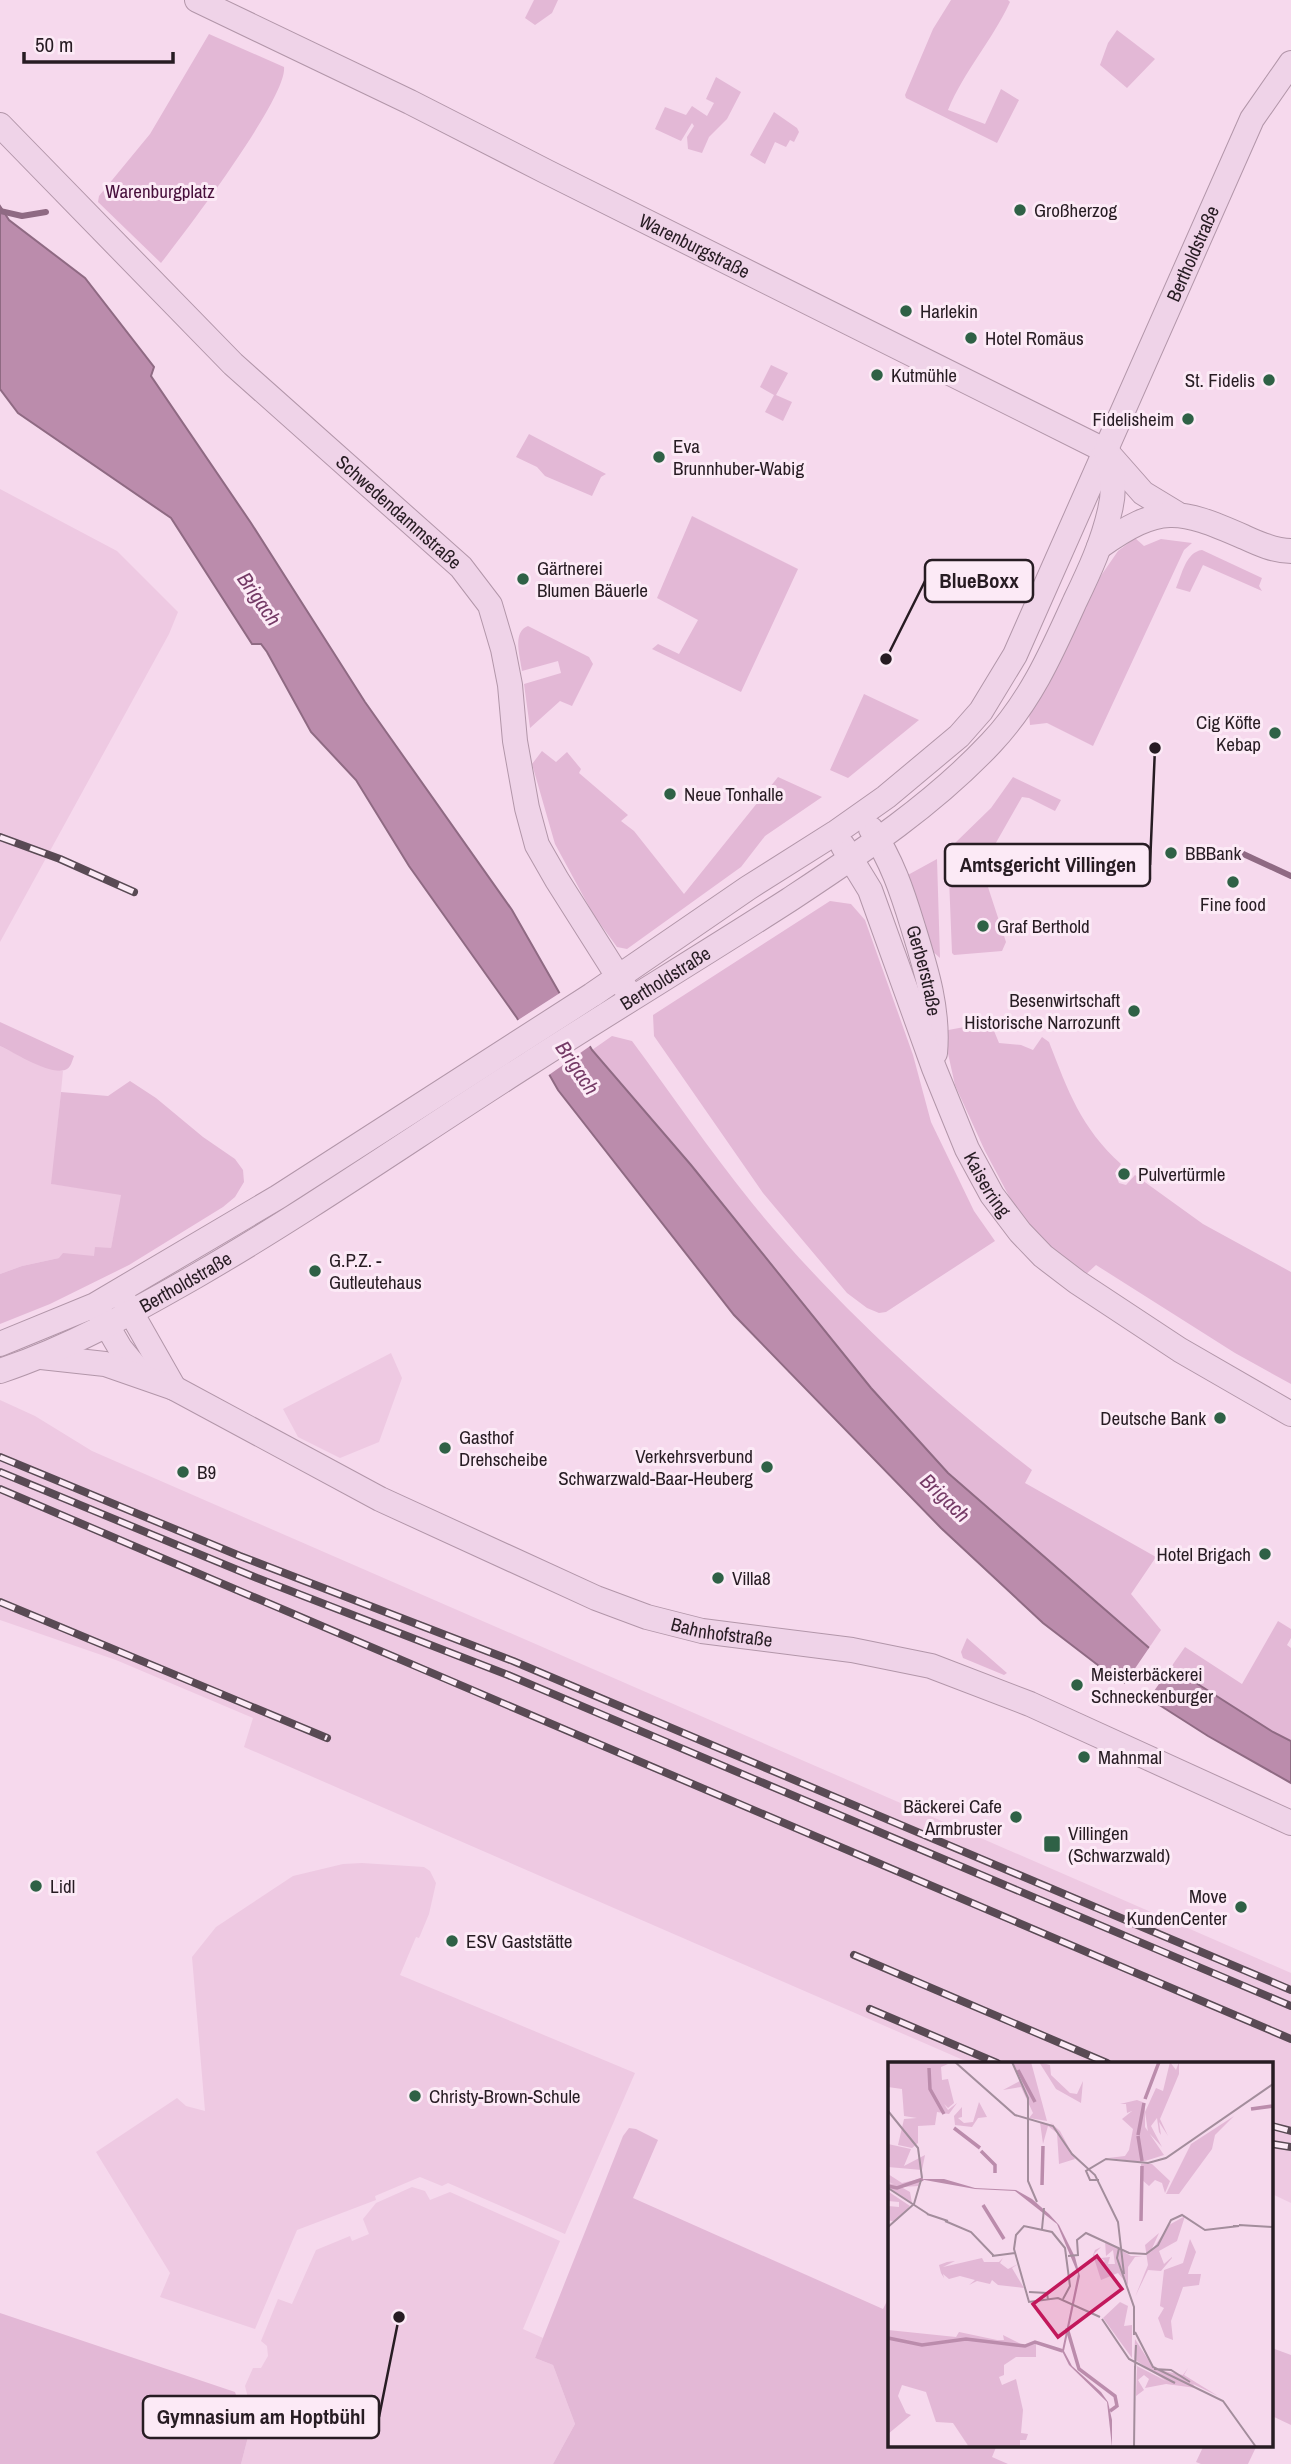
<svg xmlns="http://www.w3.org/2000/svg" width="1291" height="2464" viewBox="0 0 1291 2464" font-family="'Archivo Narrow',sans-serif">
<rect width="100%" height="100%" fill="#f6d9ed"/>
<path fill="#eec9e2" d="M0,489L117,551L178,612L169,634L0,942Z
M0,1046L41,1066L63,1071L52,1184L122,1194L111,1248L94,1257L59,1258L22,1266L0,1274Z
M391,1353L402,1378L379,1442L340,1458L298,1437L283,1409Z
M0,1400L35,1416L92,1451L1291,1973V2203L1272,2194V2063H970L244,1747L253,1718L116,1660L0,1620Z
M362,1863L424,1867L430,1871L436,1883L429,1914L419,1938L416,1937L400,1975L635,2073L565,2234L448,2183L442,2186L420,2177L375,2196L376,2200L297,2230L255,2329L160,2297L170,2273L96,2152L177,2098L186,2106L205,2111L192,1957L216,1927L293,1876L343,1864Z
M412,2187L425,2191L430,2200L450,2192L560,2241L523,2329L543,2338L535,2358L553,2365L575,2424L553,2464H241L253,2418L245,2386L253,2368H261L268,2356L267,2346L261,2341L278,2299L292,2304L316,2250L350,2236L352,2241L369,2234L363,2219L376,2203Z"/>
<path fill="#e3b8d6" d="M534,0H558L552,13L535,25L525,18Z
M951,0H1008L1010,2C992,41 964,71 948,110L985,124L1001,89L1019,100L997,143L906,98L905,95L933,29Z
M1117,30L1155,59L1127,88L1100,65L1108,43Z
M209,34L284,67C288,97 184,234 161,263L98,202L99,196L150,134Z
M716,77L741,92L727,119L709,137L702,153L688,149L687,137L694,126L692,123L681,141L655,129L665,107L686,115L692,106L707,116L714,103L706,99Z
M774,112L797,128L799,132L794,142L790,140L786,147L775,142L765,164L750,155Z
M771,365L788,373L776,395L792,402L783,421L765,412L774,395L760,387Z
M529,434L606,474L601,477L592,496L545,476L537,467L516,457Z
M692,516L798,569L741,692L652,649L658,644L679,654L698,620L657,598Z
M1135,538L1144,546L1161,539L1192,543L1184,550L1093,746L1047,723L1030,725L1029,714L1098,580L1118,551Z
M1202,550L1262,578L1259,586L1262,591L1203,565L1190,592L1176,588C1182,574 1186,552 1202,550Z
M528,626L589,657L593,664L572,706L560,701L530,728L524,684L561,673L558,661L522,671C520,656 512,632 528,626Z
M864,694L919,720L848,778L830,770Z
M542,751L556,762L567,752L581,769L579,773L628,815L621,821L634,831L684,894L778,777L822,797L765,836L741,867L627,949L617,947L593,914L555,844L532,764Z
M1013,777L1061,800L1055,811L1029,798L1022,797L985,862L993,867L986,881L1006,942L1002,951L954,955L952,953L948,853L953,845L991,808Z
M937,859L940,958L930,949L906,876Z
M830,901L851,904L865,920L913,1055L931,1122L974,1211L995,1241L886,1312L879,1313L867,1308L847,1293L763,1193L654,1036L653,1015Z
M0,1022L74,1056C72,1061 71,1068 65,1070C49,1075 15,1053 0,1046Z
M981,1022L992,1026L999,1043L1021,1045L1033,1050L1042,1037L1049,1042C1068,1091 1081,1128 1121,1164L1115,1173L1119,1183L1126,1185L1135,1175L1203,1224L1291,1272V1384L1235,1353L1096,1265L1083,1277L1028,1225L1010,1198L985,1151L955,1085L943,1031L975,1025Z
M612,1036L632,1041C672,1095 710,1151 752,1203C830,1299 933,1394 1032,1470L1025,1483L1156,1557L1131,1594L1161,1630L1149,1648L948,1473L871,1388L691,1165L592,1050Z
M130,1081L156,1098L203,1137L235,1159L243,1170L244,1182L235,1197L223,1207L129,1265L50,1304L0,1324V1274L22,1266L59,1258L63,1253L94,1256L95,1247L111,1248L121,1195L51,1184L61,1092L108,1096Z
M1278,1621L1291,1629V1638L1287,1645L1291,1648V1741L1273,1732L1171,1667L1185,1647L1242,1684Z
M967,1638L1007,1673L1004,1675L963,1658L961,1652Z
M629,2128L636,2129L658,2140L633,2198L883,2309L890,2295V2445H997L992,2457L1008,2464H553L575,2424L553,2365L535,2358L623,2136Z
M0,2313L235,2392L243,2416L253,2418L241,2464H0Z
M1272,2348L1291,2355V2425L1272,2416Z
M1204,2445H1257L1248,2464H1201L1196,2462Z"/>
<path fill="#bb8cac" stroke="#8f6a83" stroke-width="2" d="M0,206L9,220L85,278L154,367L151,376L251,523L365,702L512,910L592,1050L691,1165L871,1388L948,1473L1171,1667L1273,1732L1291,1741V1783L1208,1736L1103,1669L1043,1623L941,1528L734,1315L558,1090L517,1018L409,866L356,780L311,732L267,652L261,644H252L171,518L18,413L0,389Z"/>
<path fill="#f6d9ed" d="M563,991L593,1044L546,1077L515,1022Z
M1151,1645L1173,1664L1147,1701L1123,1686Z"/>
<g fill="none" stroke-linecap="round" stroke-linejoin="round">
<path stroke="#8f6a83" stroke-width="6" d="M0,211L22,216L46,212
M1239,852L1291,876"/>
<defs>
<g id="secondary">
<path id="s1" d="M197,0L410,102L547,172L1106,451L1143,493L1176,513"/>
<path id="s2" d="M0,125L233,364L461,567L490,605L503,649L510,685L515,741L527,808L537,845L557,880L626,989"/>
<path d="M1099,547C1160,504 1178,508 1244,537C1259,544 1275,551 1291,551"/>
<path id="s3" d="M871,829C892,861 902,891 913,927C926,969 939,1010 935,1053"/>
<path id="s4" d="M843,846L870,890L934,1068L967,1149L992,1195L1020,1232L1043,1256L1077,1282L1180,1350L1291,1414"/>
<path d="M124,1300L174,1388"/>
<path d="M98,1310L120,1348L143,1376"/>
<path id="s5" d="M0,1344L95,1305L278,1197L592,995L748,888L835,833L886,797L959,736L981,711L1015,655L1252,119L1291,63"/>
<path id="s6" d="M41,1357L105,1364L174,1388L380,1499L596,1598L647,1617L702,1631L852,1650L931,1666L1030,1704L1291,1823"/>
<path id="s7" d="M0,1371C69,1348 133,1312 196,1276C310,1210 417,1135 527,1065C614,1009 702,956 789,900C860,853 932,806 991,743C1030,702 1052,652 1075,601C1089,572 1103,542 1110,510C1115,490 1113,470 1106,451"/>
</g>
</defs>
<use href="#secondary" stroke="#b296a9" stroke-width="26"/>
<use href="#secondary" stroke="#efd3e8" stroke-width="24"/>
<defs>
<path id="rail" d="M0,837L60,859L134,892
M0,1457L240,1556L513,1661L1291,1990
M0,1472L257,1578L508,1675L1291,2006
M0,1489L1291,2039
M0,1602L327,1738
M854,1955L1107,2063
M870,2009L997,2063
M1272,2126L1291,2131
M1272,2144L1291,2147"/>
</defs>
<use href="#rail" stroke="#594a54" stroke-width="8"/>
<use href="#rail" stroke="#fceaf6" stroke-width="5" stroke-dasharray="16" stroke-linecap="butt"/>
</g>
<g fill="#2f6146" stroke="#fceaf6" stroke-width="2.5">
<circle cx="1020" cy="210" r="7"/>
<circle cx="906" cy="311" r="7"/>
<circle cx="971" cy="338" r="7"/>
<circle cx="877" cy="375" r="7"/>
<circle cx="1269" cy="380" r="7"/>
<circle cx="1188" cy="419" r="7"/>
<circle cx="659" cy="457" r="7"/>
<circle cx="523" cy="579" r="7"/>
<circle cx="1275" cy="733" r="7"/>
<circle cx="670" cy="794" r="7"/>
<circle cx="1171" cy="853" r="7"/>
<circle cx="1233" cy="882" r="7"/>
<circle cx="983" cy="926" r="7"/>
<circle cx="1134" cy="1011" r="7"/>
<circle cx="1124" cy="1174" r="7"/>
<circle cx="315" cy="1271" r="7"/>
<circle cx="1220" cy="1418" r="7"/>
<circle cx="445" cy="1448" r="7"/>
<circle cx="767" cy="1467" r="7"/>
<circle cx="183" cy="1472" r="7"/>
<circle cx="1265" cy="1554" r="7"/>
<circle cx="718" cy="1578" r="7"/>
<circle cx="1077" cy="1685" r="7"/>
<circle cx="1084" cy="1757" r="7"/>
<circle cx="1016" cy="1817" r="7"/>
<rect x="1043" y="1835" width="18" height="18" rx="3.5"/>
<circle cx="36" cy="1886" r="7"/>
<circle cx="1241" cy="1907" r="7"/>
<circle cx="452" cy="1941" r="7"/>
<circle cx="415" cy="2096" r="7"/>
</g>
<g text-anchor="middle" stroke-width="6" stroke-linejoin="round" paint-order="stroke">
<g font-size="19" fill="#48103c" stroke="#fceaf6">
<text x="160" y="198">Warenburgplatz</text>
</g>
<g font-size="19" fill="#271c23" stroke="#fceaf6" text-anchor="start">
<text x="1034" y="217">Großherzog</text>
<text x="920" y="318">Harlekin</text>
<text x="985" y="345">Hotel Romäus</text>
<text x="891" y="382">Kutmühle</text>
<text x="1255" y="387" text-anchor="end">St. Fidelis</text>
<text x="1174" y="426" text-anchor="end">Fidelisheim</text>
<text x="673" y="453">Eva<tspan x="673" dy="22">Brunnhuber-Wabig</tspan></text>
<text x="537" y="575">Gärtnerei<tspan x="537" dy="22">Blumen Bäuerle</tspan></text>
<text x="1261" y="729" text-anchor="end">Cig Köfte<tspan x="1261" dy="22">Kebap</tspan></text>
<text x="684" y="801">Neue Tonhalle</text>
<text x="1185" y="860">BBBank</text>
<text x="1233" y="911" text-anchor="middle">Fine food</text>
<text x="997" y="933">Graf Berthold</text>
<text x="1120" y="1007" text-anchor="end">Besenwirtschaft<tspan x="1120" dy="22">Historische Narrozunft</tspan></text>
<text x="1138" y="1181">Pulvertürmle</text>
<text x="329" y="1267">G.P.Z. -<tspan x="329" dy="22">Gutleutehaus</tspan></text>
<text x="1206" y="1425" text-anchor="end">Deutsche Bank</text>
<text x="459" y="1444">Gasthof<tspan x="459" dy="22">Drehscheibe</tspan></text>
<text x="753" y="1463" text-anchor="end">Verkehrsverbund<tspan x="753" dy="22">Schwarzwald-Baar-Heuberg</tspan></text>
<text x="197" y="1479">B9</text>
<text x="1251" y="1561" text-anchor="end">Hotel Brigach</text>
<text x="732" y="1585">Villa8</text>
<text x="1091" y="1681">Meisterbäckerei<tspan x="1091" dy="22">Schneckenburger</tspan></text>
<text x="1098" y="1764">Mahnmal</text>
<text x="1002" y="1813" text-anchor="end">Bäckerei Cafe<tspan x="1002" dy="22">Armbruster</tspan></text>
<text x="1068" y="1840">Villingen<tspan x="1068" dy="22">(Schwarzwald)</tspan></text>
<text x="50" y="1893">Lidl</text>
<text x="1227" y="1903" text-anchor="end">Move<tspan x="1227" dy="22">KundenCenter</tspan></text>
<text x="466" y="1948">ESV Gaststätte</text>
<text x="429" y="2103">Christy-Brown-Schule</text>
</g>
<g font-size="19" fill="#271c23" stroke="#fceaf6">
<text dy="7" stroke="none"><textPath href="#s1" startOffset="555">Warenburgstraße</textPath></text>
<text dy="7" stroke="none"><textPath href="#s5" startOffset="1676">Bertholdstraße</textPath></text>
<text dy="7" stroke="none"><textPath href="#s2" startOffset="556">Schwedendammstraße</textPath></text>
<text dy="7" stroke="none"><textPath href="#s3" startOffset="152">Gerberstraße</textPath></text>
<text dy="7" stroke="none"><textPath href="#s7" startOffset="774">Bertholdstraße</textPath></text>
<text dy="7" stroke="none"><textPath href="#s4" startOffset="369">Kaiserring</textPath></text>
<text dy="7" stroke="none"><textPath href="#s7" startOffset="206">Bertholdstraße</textPath></text>
<text dy="7" stroke="none"><textPath href="#s6" startOffset="740">Bahnhofstraße</textPath></text>
</g>
<g font-size="21" font-style="italic" fill="#753a66" stroke="#fceaf6">
<text transform="translate(259 599) rotate(55)" y="7">Brigach</text>
<text transform="translate(577 1068) rotate(56)" y="7">Brigach</text>
<text transform="translate(945 1498) rotate(44)" y="7">Brigach</text>
</g>
</g>
<g transform="translate(888 2062)">
<rect width="385" height="385" fill="#f6d9ed"/>
<path d="M0,0L60,2L53,5L54,18L60,17L66,41L60,46L56,42L60,48L69,41L61,52L49,50L47,63L30,64V81L24,86L10,83L16,57L29,56L16,54L14,27L0,25ZM124,0H143L159,59L141,56L145,51L133,25L115,28L132,19ZM151,0L162,3L163,13L182,31L189,32L195,19L193,41L168,27ZM282,0L288,8L291,0V12L272,57L280,74L271,60L273,73L271,70L269,56L263,64L274,85L260,70L257,50L268,26L275,29ZM249,38L257,41V65L276,93L254,100L220,96L237,94L241,88L245,67L234,57L244,49L239,51L238,42H232ZM91,40L99,55L90,56L84,65L67,63L66,54L74,45V55L70,56L76,61L85,60ZM346,54L327,73L324,87L291,132H278L303,82ZM161,59L172,69L187,97L171,102L169,71L160,64L155,82L152,60L166,63ZM0,82L23,87L16,104L37,93L34,108L0,105ZM253,102H264L282,119L277,131L274,121L267,118L261,124L253,117ZM0,112L14,121L31,117V124L13,125L22,130L24,141L0,126V121L6,122L0,120ZM1,130L22,144L7,160L0,158V144L11,145V140L0,139ZM297,154L289,179L271,189L276,202L284,195V196L273,209L260,208L247,235L260,203L257,183L271,171L262,191L281,163ZM302,177L308,190L300,212H313L311,223L295,225L283,259L285,278L277,275L270,256L276,246L272,244L276,208L295,201ZM217,179L243,194H255L247,195L240,205V223L230,211L213,218L205,193L207,188L213,185L206,192L213,202L217,199L213,196L222,195L220,202H227L225,188L218,194ZM94,196L96,200H111L115,196L112,201L120,207L130,202L124,206L136,226L110,223L104,218L102,222L89,219L81,223L87,218L72,214L61,217L55,212L56,216L53,211L51,203L59,200L67,199L55,205ZM232,240L240,244L236,264L244,263V296L215,256ZM0,268L68,275L71,270L109,278H116L115,273L137,284L148,280V295H128L116,303V313L111,315L114,323L128,317L135,348L133,371L140,372L138,378H132V385H81L65,361L48,360L38,330L14,323L10,334L18,351L23,353L0,372ZM247,277L266,307L295,313L300,306L296,313L330,334L305,322L308,326L278,322L257,326L261,317L256,313L250,318L256,328L248,334L249,304L278,319L246,297Z" fill="#e3b8d6"/>
<path d="M31,117H56L87,126L128,128L144,137L161,152L171,163L187,195L192,214L176,289L184,304L213,330L220,340L224,358V385L219,340L181,303L174,289L190,212L169,162L127,129L87,127Z" fill="#bb8cac"/>
<path fill="none" stroke="#bb8cac" stroke-width="3.5" d="M41,6L42,27L56,52M130,8L147,40M257,37L271,0M363,47L385,44M66,66L92,86M250,73L256,41M250,74L254,99M93,89L107,103V111M154,123L155,84M0,124L9,126L35,117M95,143L116,177M253,159L254,104M179,266L191,307L227,334L229,344L222,349M0,276L34,283L78,277L137,284L147,280L175,289"/>
<path fill="none" stroke="#a38d9c" stroke-width="2" d="M67,0L127,53L165,64L184,92L207,113L230,160L236,212M124,0L140,36V119L149,140M0,49L30,86L34,116M211,118H202L198,109L218,97L260,101L278,96L385,22M0,126L40,152M39,152L60,159M57,159L83,170L106,194M351,163L385,165M0,165L26,142L33,118M154,167L156,146M231,186L229,196L246,245V273M104,194L127,191M180,194L190,193L189,178L198,171L241,191L258,192L270,183L283,158L294,153L317,168L351,164H345M141,230L159,231L160,238M175,237L182,224L177,186L164,170L136,164L128,173L126,187L141,240L170,236L212,255M214,257L241,297L287,321M247,270L265,305L335,339L368,385M247,307L248,283M266,307L283,308L302,320M246,385L247,304"/>
<path fill="#c2185b" fill-opacity="0.15" stroke="#c2185b" stroke-width="3.5" d="M209,194L234,227L170,275L145,242Z"/>
<rect width="385" height="385" fill="none" stroke="#271c23" stroke-width="3.5"/>
</g>
<path fill="none" stroke="#271c23" stroke-width="2.5" d="M886 659L925 581M1155 748L1150 865M399 2317L379 2417"/>
<g fill="#271c23" stroke="#fceaf6" stroke-width="2.5">
<circle cx="886" cy="659" r="7"/>
<circle cx="1155" cy="748" r="7"/>
<circle cx="399" cy="2317" r="7"/>
</g>
<g fill="#fceaf6" stroke="#271c23" stroke-width="2.5">
<rect x="925" y="560" width="108" height="42" rx="7"/>
<rect x="945" y="844" width="205" height="42" rx="7"/>
<rect x="143" y="2396" width="236" height="42" rx="7"/>
</g>
<g font-size="21" text-anchor="middle" font-weight="bold" fill="#271c23">
<text x="979" y="588">BlueBoxx</text>
<text x="1048" y="872">Amtsgericht Villingen</text>
<text x="261" y="2424">Gymnasium am Hoptbühl</text>
</g>
<path d="M24 52v10h149v-10" fill="none" stroke="#271c23" stroke-width="3.5"/>
<text x="35" y="52" font-size="21" fill="#271c23" stroke="#fceaf6" stroke-width="5" paint-order="stroke">50 m</text>
</svg>
